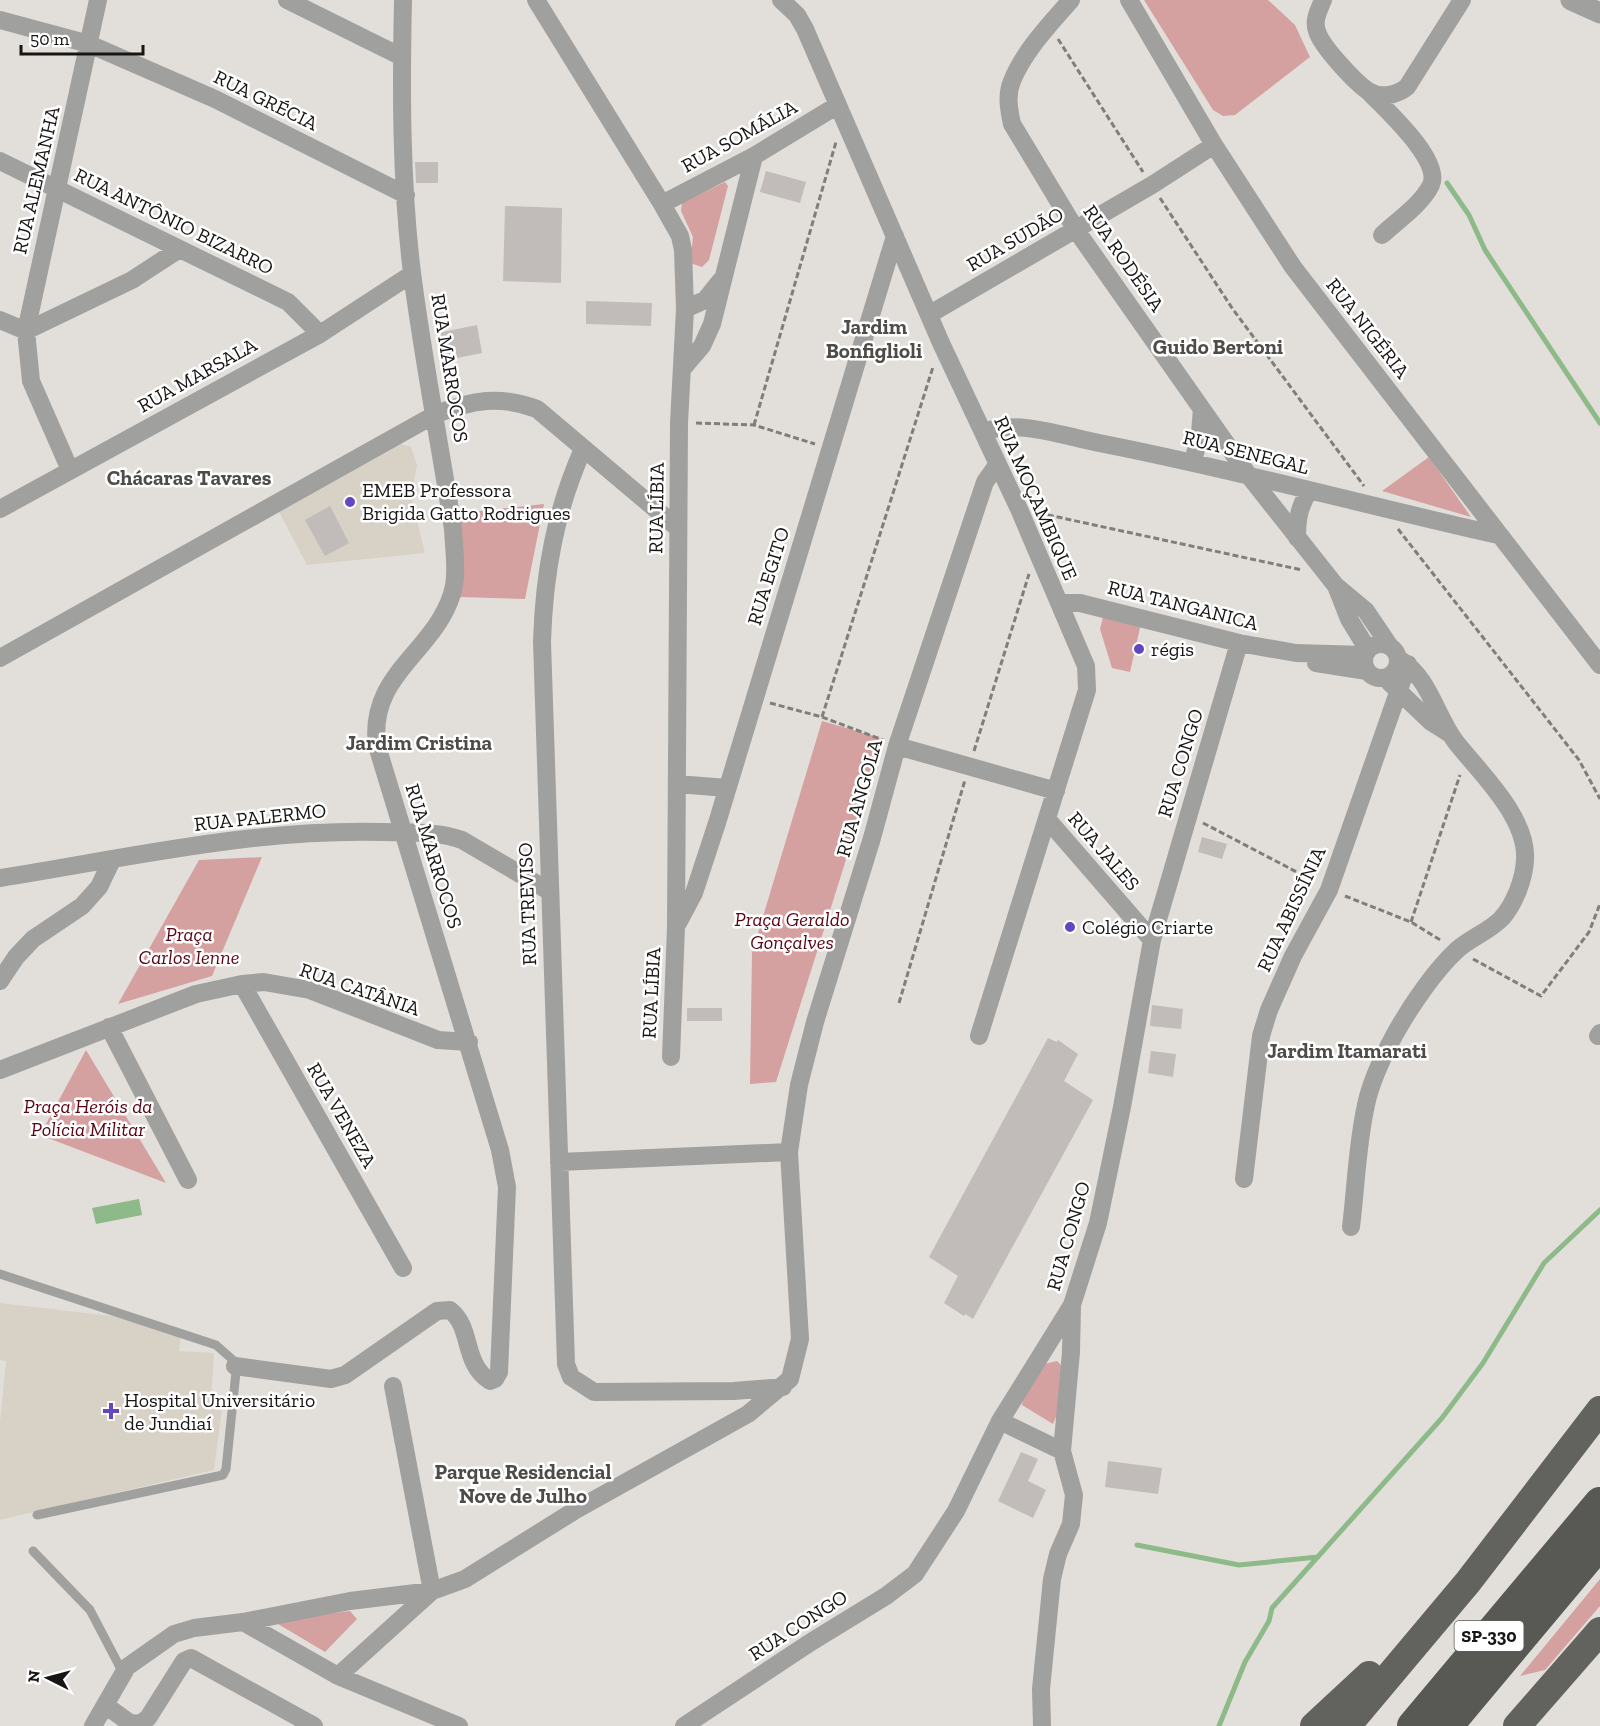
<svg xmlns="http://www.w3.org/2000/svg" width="1600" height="1726" viewBox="0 0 1600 1726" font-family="'Zilla Slab',serif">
<rect width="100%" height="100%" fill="#e2dfda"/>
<path fill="#d8d1c6" d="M397,443L411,447L417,465L411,496L425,553L307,565L277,508Z
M0,1303L120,1317L181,1335L179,1351L214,1353L211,1399L223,1401L214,1470L0,1520V1422L6,1361L0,1360Z"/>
<path fill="#d5a1a0" d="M1144,0H1268L1295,25L1310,57L1235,115L1223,116L1213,110Z
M725,182L728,186L709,260L702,267L690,263L693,237L681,211L682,203Z
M1429,457L1471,517L1382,491Z
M544,504L525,599L459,597L461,513Z
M1103,617L1142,619L1130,672L1112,668L1100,629Z
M822,721L884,739L776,1082L750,1084L752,953Z
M262,857L212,976L118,1004L199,860Z
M86,1050L166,1183L40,1135Z
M1057,1361L1062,1366L1059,1410L1053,1424L1022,1405L1024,1394L1044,1364Z
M1600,1579V1606L1545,1670L1520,1676Z
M350,1611L357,1619L325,1652L273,1621Z"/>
<path fill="#8eba89" d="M139,1199L142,1215L96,1224L92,1208Z"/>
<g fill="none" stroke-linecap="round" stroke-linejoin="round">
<path stroke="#8eba89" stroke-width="5" d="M1447,183L1469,215L1485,250L1600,423
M1137,1545L1239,1565L1318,1557
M1219,1726L1245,1662L1269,1621L1272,1608L1442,1418L1483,1363L1544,1263L1600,1210"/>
</g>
<path fill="#c1bbb9" d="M415,162H438V183H416Z
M766,171L806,182L800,203L760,192Z
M505,206L562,208L561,283L503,281Z
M586,301L652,303L651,326L586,324Z
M477,325L482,353L442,361L437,333Z
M330,506L349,543L325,556L305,520Z
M1202,837L1227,844L1222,859L1198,852Z
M1152,1005L1183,1009L1181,1029L1150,1026Z
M687,1008H722V1021H687Z
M1048,1038L1057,1042L1058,1040L1078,1054L1064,1081L1093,1100L973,1319L965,1314L964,1316L944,1303L958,1276L929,1257Z
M1151,1051L1176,1054L1173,1077L1148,1073Z
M1021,1452L1038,1459L1028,1481L1046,1490L1033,1518L998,1501Z
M1108,1461L1162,1468L1158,1494L1105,1487Z"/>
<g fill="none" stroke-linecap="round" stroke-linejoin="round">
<path stroke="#807e7b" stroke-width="3" stroke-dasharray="6 3" stroke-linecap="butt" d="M1058,39L1143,172
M1160,198L1232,308L1364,486
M696,423L754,425L815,444
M754,425L836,142
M1039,513L1302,570
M1398,529L1579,760L1600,799
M770,703L822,717L883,740
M822,717L933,367
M974,751L1029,574
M1203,823L1314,881
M1345,896L1411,922L1442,941
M1411,922L1460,775
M1473,959L1541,996L1589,932L1600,904
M899,1003L965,780"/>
<path stroke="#a0a09e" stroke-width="9" d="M0,1274L216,1345L233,1360L236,1372L226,1469L223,1475L37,1515
M33,1551L90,1610L123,1673"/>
<path stroke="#a0a09e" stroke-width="18" d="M287,0L402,57
M536,0L662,204L680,236L683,250L685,309L679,423L676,927L671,1057
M781,0L797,15L805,29L941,343L1019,509L1086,666L1087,690L979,1036
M1071,0C1050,24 1024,51 1012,81C1006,95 1009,110 1012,124L1076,230L1249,476L1336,586L1366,611L1389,645
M1129,0L1214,145L1293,267L1600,665
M1323,0C1319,10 1313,20 1317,31C1321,46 1355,82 1368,91C1381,99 1397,95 1407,87L1462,0
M0,20L89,44L215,99L406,195
M1369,92C1386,110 1442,160 1431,185C1421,205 1398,220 1382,235
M0,161L288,302L320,334
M662,204L754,156L838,105
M685,309L705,300L721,280
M930,314L1152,185L1214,145
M0,320L26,331L132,280L178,250
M684,367L702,346L712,324L754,156
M983,432C1018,419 1063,436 1099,443C1233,469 1364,505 1498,535
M583,449C555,512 544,574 542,642L566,1364L571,1377L594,1392L734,1391L783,1387
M1193,462L1200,433L1202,409
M70,470L31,381L26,331L98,0
M0,509L320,334L412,274
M1297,538C1297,519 1299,507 1309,491
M1336,586L1349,619L1368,650
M1059,603H1080L1239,643L1296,653L1365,655
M1364 661a17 17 0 1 1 34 0a17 17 0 1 1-34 0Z
M0,658L436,414C473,400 499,395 537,409L678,528
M1316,663L1367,671
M1390,683L1431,722L1450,734
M897,746L1056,791
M677,784L727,788
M1047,819L1152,940
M0,878C127,858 256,828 385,832C411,833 437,831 462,840L549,891
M678,923L694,893L717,823L895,236
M0,981L16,957L33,939L82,906L99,887L112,860
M242,984L403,1268
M109,1027L188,1180
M1598,1036L1600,1033
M0,1070L196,994L242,984L264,982L310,990L438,1040L469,1042
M559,1162L789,1152
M1244,1179L1261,1036L1269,1010L1293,956L1329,890L1408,664
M1351,1227C1356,1187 1357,1145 1366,1105C1371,1080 1383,1056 1395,1034C1410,1007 1435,970 1457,950C1470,938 1490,931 1502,918C1515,903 1524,879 1525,860C1528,817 1479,772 1455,741C1435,714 1430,678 1399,659
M235,1366L331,1379L345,1375L437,1311L450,1310C473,1328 462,1363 490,1381L495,1379L499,1372L507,1187L500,1150L377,746C368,674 433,654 452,594C458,575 454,550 453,529C440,444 423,359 412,273C401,183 401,91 403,0
M393,1386L432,1591
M1000,1421L1062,1451
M243,1622L338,1676L459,1726
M338,1676L432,1591
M105,1705L130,1723L140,1724L148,1718L184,1661L191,1658L314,1726
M93,1726L127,1667L174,1634L194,1628L243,1622L350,1601L432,1591L465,1579L574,1511L748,1414L790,1379L800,1339L789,1152L799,1085L815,1022L872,838L897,746L985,482L997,465
M684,1726L811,1642L886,1596L915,1574L956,1511L1000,1421L1072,1305L1098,1223L1122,1107L1152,940L1239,643
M1042,1726L1041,1689L1052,1579L1058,1554L1071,1524L1074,1495L1062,1451L1071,1352L1072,1305"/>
<path stroke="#a0a09e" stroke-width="21" d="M1571,0L1600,13"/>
<path stroke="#62625e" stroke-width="28" d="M1314,1726L1369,1675
M1347,1726L1468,1582L1600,1410
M1517,1726L1600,1631"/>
<path stroke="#585954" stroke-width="32" d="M1413,1726L1600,1503
M1447,1726L1600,1543"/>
</g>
<g fill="#6247bf" stroke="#fff" stroke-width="2">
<circle cx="350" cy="502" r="6"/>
<circle cx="1139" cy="649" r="6"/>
<circle cx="1070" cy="927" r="6"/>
<path d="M108 1402h6v6h6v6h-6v6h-6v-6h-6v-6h6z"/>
</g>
<g text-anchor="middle" stroke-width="5" stroke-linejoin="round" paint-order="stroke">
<rect fill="#fff" stroke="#5d5c5b" stroke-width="1.5" x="1454.5" y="1621" width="69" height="30" rx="4.5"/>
<g font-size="18" font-weight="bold" fill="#171615">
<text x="1489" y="1642">SP-330</text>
</g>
<g font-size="20" fill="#171615" stroke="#fff">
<text transform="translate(266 100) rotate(26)" y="7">RUA GRÉCIA</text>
<text transform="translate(739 136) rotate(-29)" y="7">RUA SOMÁLIA</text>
<text transform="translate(36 180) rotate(-77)" y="7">RUA ALEMANHA</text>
<text transform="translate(174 221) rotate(26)" y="7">RUA ANTÔNIO BIZARRO</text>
<text transform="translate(1015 239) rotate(-30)" y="7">RUA SUDÃO</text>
<text transform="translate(1124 258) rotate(55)" y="7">RUA RODÉSIA</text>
<text transform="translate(1368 328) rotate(52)" y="7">RUA NIGÉRIA</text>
<text transform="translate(450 368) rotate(81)" y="7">RUA MARROCOS</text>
<text transform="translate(197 375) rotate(-29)" y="7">RUA MARSALA</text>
<text transform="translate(1246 452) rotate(14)" y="7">RUA SENEGAL</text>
<text transform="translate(1036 498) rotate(66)" y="7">RUA MOÇAMBIQUE</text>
<text transform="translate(656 508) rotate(-89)" y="7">RUA LÍBIA</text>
<text transform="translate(768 576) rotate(-73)" y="7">RUA EGITO</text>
<text transform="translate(1183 605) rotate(14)" y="7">RUA TANGANICA</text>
<text transform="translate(1180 763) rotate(-73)" y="7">RUA CONGO</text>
<text transform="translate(859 798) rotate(-74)" y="7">RUA ANGOLA</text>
<text transform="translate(260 817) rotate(-6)" y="7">RUA PALERMO</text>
<text transform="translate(1104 851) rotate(49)" y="7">RUA JALES</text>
<text transform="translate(434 856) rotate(73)" y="7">RUA MARROCOS</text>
<text transform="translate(527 904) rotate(-92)" y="7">RUA TREVISO</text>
<text transform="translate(1291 909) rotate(-65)" y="7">RUA ABISSÍNIA</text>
<text transform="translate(360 989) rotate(19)" y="7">RUA CATÂNIA</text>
<text transform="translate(651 993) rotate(-87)" y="7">RUA LÍBIA</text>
<text transform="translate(342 1115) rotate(60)" y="7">RUA VENEZA</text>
<text transform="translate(1068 1236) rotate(-74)" y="7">RUA CONGO</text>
<text transform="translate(798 1625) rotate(-33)" y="7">RUA CONGO</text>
</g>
<g font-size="20" fill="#171615" stroke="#fff" text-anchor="start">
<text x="362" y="497">EMEB Professora<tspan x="362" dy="23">Brigida Gatto Rodrigues</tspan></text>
<text x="1151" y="656">régis</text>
<text x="1082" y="934">Colégio Criarte</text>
<text x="124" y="1407">Hospital Universitário<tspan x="124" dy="23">de Jundiaí</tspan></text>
</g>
<g font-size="20" font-style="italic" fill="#590513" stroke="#fff">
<text x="792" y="926">Praça Geraldo<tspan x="792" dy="23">Gonçalves</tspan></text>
<text x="189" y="941">Praça<tspan x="189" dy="23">Carlos Ienne</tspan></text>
<text x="88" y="1113">Praça Heróis da<tspan x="88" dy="23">Polícia Militar</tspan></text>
</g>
<g font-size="21" font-weight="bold" fill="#4e4c48" stroke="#fff">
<text x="874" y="334">Jardim<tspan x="874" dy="24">Bonfiglioli</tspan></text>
<text x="1218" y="354">Guido Bertoni</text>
<text x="189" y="485">Chácaras Tavares</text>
<text x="419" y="750">Jardim Cristina</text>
<text x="1347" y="1058">Jardim Itamarati</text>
<text x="523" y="1479">Parque Residencial<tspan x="523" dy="24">Nove de Julho</tspan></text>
</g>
</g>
<g transform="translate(48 1678) rotate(276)" stroke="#ffffff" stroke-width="4.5" paint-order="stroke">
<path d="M0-4.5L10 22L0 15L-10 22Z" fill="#171615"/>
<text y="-9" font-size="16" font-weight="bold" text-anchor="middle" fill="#171615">N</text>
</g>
<path d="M21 45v9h122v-9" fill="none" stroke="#171615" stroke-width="3"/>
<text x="30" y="45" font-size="18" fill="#171615" stroke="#ffffff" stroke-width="4.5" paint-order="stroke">50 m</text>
</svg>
